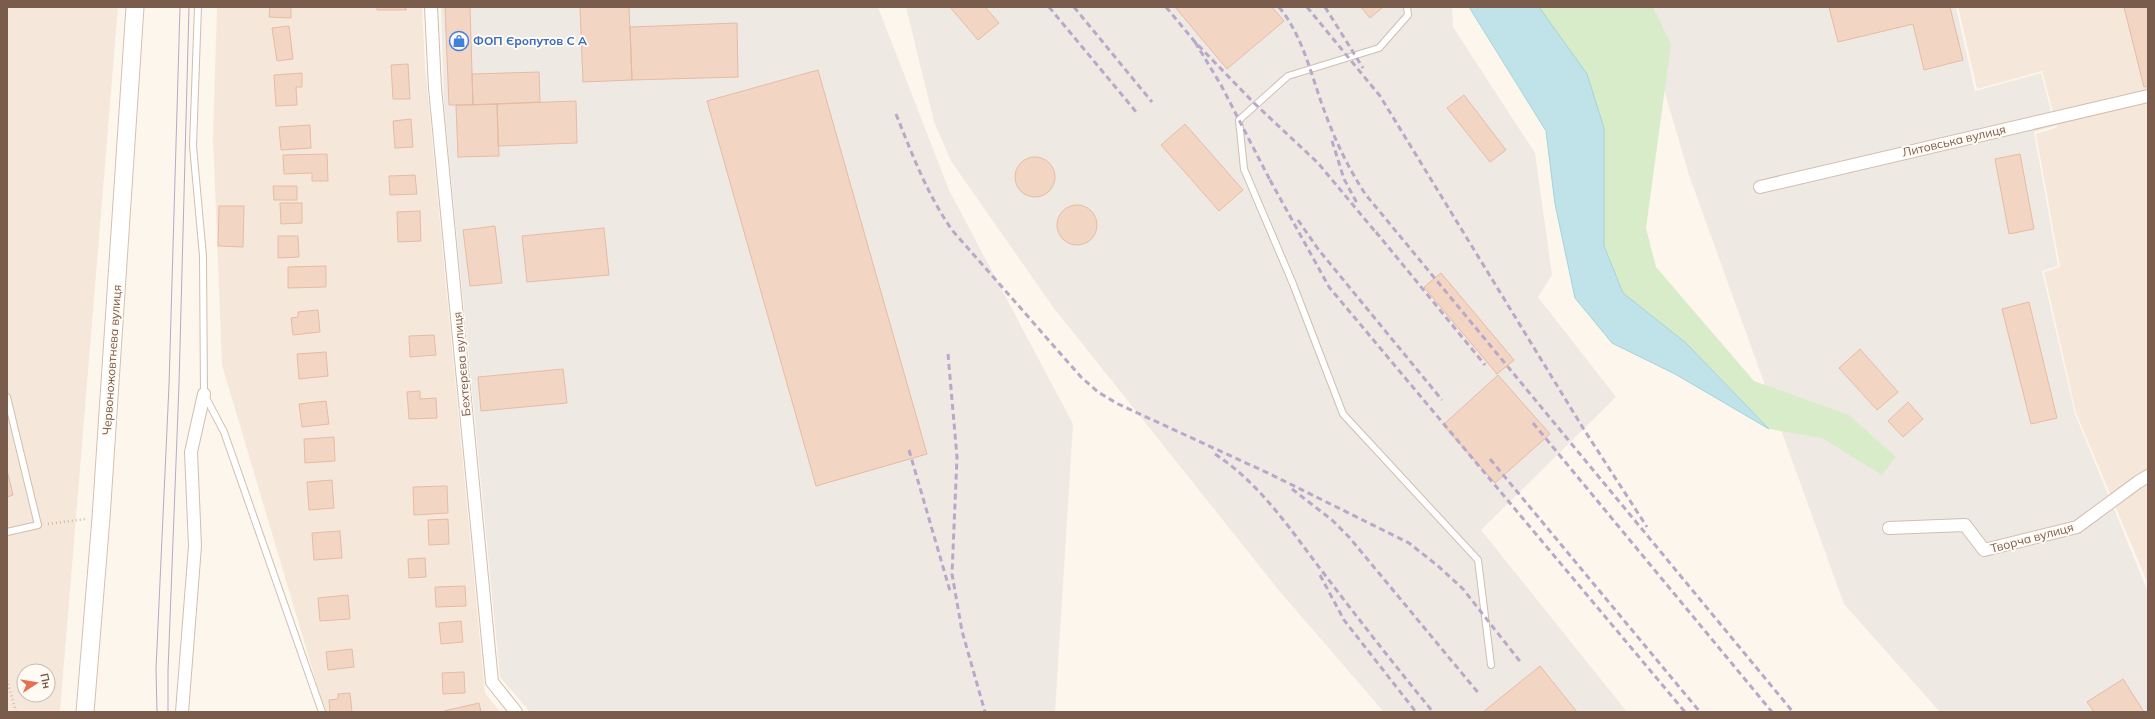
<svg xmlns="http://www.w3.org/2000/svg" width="2155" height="719" viewBox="0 0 2155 719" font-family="Mulish,sans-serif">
<rect width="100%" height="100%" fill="#fdf6ec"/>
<path fill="#f5e8da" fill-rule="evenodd" d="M7,7H118L60,712H7ZM24,671H48V695H24Z
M217,7H422L425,65L485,693L500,712H325L222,365L213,137Z
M1958,7H2148V584L2076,413L2044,272L2060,267L2036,134L2057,127L2042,71L1977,89Z"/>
<path fill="#efe9e4" d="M441,7H878L949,190L1073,424L1055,712H530L500,677L444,105Z
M906,7H1452L1453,27L1535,153L1552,275L1538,297L1616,397L1481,530L1627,712H1384L1281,593L1053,307L951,161L934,122Z
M1640,7H1956L1975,91L2041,73L2055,126L2034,132L2058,266L2042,271L2075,414L2148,592V712H1940L1844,604L1689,175Z"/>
<path fill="#d8ecc9" d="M1539,7H1653L1671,44L1646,228L1656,267L1754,381L1849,415L1896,457L1882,475L1822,438L1769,429L1686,343L1623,293L1604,246V128L1587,74Z"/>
<path fill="#bfe3e8" stroke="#a5d3da" d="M1469,7H1539L1587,74L1604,128V246L1623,293L1686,343L1769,429L1675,374L1612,343L1575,298L1555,204L1546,131Z"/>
<path fill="#f3d5c3" stroke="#e6bba3" d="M270,7H291V18L269,17Z
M377,7H406V10H377Z
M445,7H470L473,105H449Z
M580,7H629L632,80L583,82Z
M950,7H985L999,23L978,40Z
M1175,7H1272L1284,21L1227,69Z
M1361,7H1383L1370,18Z
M1829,7H1950L1963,60L1924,70L1913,24L1838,42Z
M2124,7H2148V86L2144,87Z
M737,23L738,77L632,80L630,27Z
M289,26L293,59L277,61L272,28Z
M408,64L410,99H393L391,65Z
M818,70L927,454L816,486L707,101Z
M539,72L540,102L473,105L472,74Z
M302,73V87H296L297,105L276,106L274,75Z
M1464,95L1506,150L1490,162L1447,108Z
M576,101L577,143L498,146L497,104Z
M497,104L499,156L458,157L456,105Z
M411,119L413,147L395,148L393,121Z
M1185,124L1243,190L1219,211L1161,145Z
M310,125L311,148L281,150L279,127Z
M327,154L328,181H312V173L284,174L283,155Z
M2020,154L2034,229L2009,234L1995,159Z
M1015 177a20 20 0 1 1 40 0a20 20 0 1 1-40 0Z
M415,175L417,194L390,195L389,176Z
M273,186H297V200H274Z
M280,203H302V223L281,224Z
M1057 225a20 20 0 1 1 40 0a20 20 0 1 1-40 0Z
M219,206H244L243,247L218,246Z
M420,211L421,241L398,242L397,212Z
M495,226L502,283L470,286L463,230Z
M604,228L609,275L527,282L522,236Z
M278,236H298L299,257L278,258Z
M326,266V287L288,288V267Z
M1441,273L1514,360L1497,374L1424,287Z
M2029,302L2057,418L2031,424L2002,309Z
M318,310L320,332L293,335L291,318L298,317V312Z
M434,335L436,355L410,357L409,336Z
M1860,349L1898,392L1877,410L1839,368Z
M326,352L328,376L299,379L297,354Z
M563,369L567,403L481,411L478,377Z
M1498,375L1550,434L1495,483L1443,425Z
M420,391V399L436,398L437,418L409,419L407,392Z
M326,401L329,424L302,427L299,404Z
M1908,402L1923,419L1903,437L1888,421Z
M334,437L335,461L305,463L304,439Z
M7,470L13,495L7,497Z
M332,480L334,508L309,510L307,482Z
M447,486L448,513L414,515L413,487Z
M448,519L449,544L429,545L428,520Z
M340,531L342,558L314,560L312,533Z
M425,558L426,577L409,578L408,559Z
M465,586L466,606L436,607L435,587Z
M348,595L350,619L320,621L318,598Z
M461,621L463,642L441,644L439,623Z
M352,649L354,667L328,670L326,652Z
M1540,666L1577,712H1483Z
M464,672L465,693L443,694L442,673Z
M2123,679L2144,712H2094L2087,702Z
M350,693L352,712H330L329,700L338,699V694Z
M479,703L481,712H444V711Z"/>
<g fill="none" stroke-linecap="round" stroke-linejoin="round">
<defs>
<path id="service" d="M198,7L193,146L203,256L204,394L224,432L322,712
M1407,7L1408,15L1379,48L1288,76L1239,120L1244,169L1293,284L1343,414L1478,560L1491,665
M7,397L38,525L7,532"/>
<path id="minor" d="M431,7L435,88L492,682L516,712
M1760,187L2148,96
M1889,528L1965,525L1984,550L2077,527L2138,482L2148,476
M182,712L195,546L191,452L204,394"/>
<path id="secondary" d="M85,712L101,518L135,7"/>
</defs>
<use href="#service" stroke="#d1beb0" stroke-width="8"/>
<use href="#minor" stroke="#d1beb0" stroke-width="14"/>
<use href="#secondary" stroke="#d6c0b0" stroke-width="19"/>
<path stroke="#d9b8a5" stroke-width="2.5" stroke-dasharray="1 3" stroke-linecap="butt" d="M48,524L85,519
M7,680L16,712"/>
<use href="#service" stroke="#fff" stroke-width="6"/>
<use href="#minor" stroke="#fff" stroke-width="12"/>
<use href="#secondary" stroke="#fff" stroke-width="17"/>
<path stroke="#b9a8c9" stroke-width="1" d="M157,712L156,669L169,385L180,7
M168,712V671L179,384L189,7"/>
<path stroke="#b9a8c9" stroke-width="3" stroke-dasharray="6 4" stroke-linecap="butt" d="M1049,7L1137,113
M1074,7L1152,102
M1166,7L1195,42L1254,103L1318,163L1378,235
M1279,7C1303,36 1311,75 1324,110C1335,140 1348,168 1366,195L1793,712
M1307,7L1380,96L1583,428L1647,527
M1325,7L1363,68
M1195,42L1221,85L1272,184
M896,114C912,154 927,194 952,230L1081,377L1098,392L1118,404L1270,474L1409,543L1438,566L1463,589L1522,664
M1332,141L1344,179L1357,203
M1270,180L1329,287L1685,712
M1298,220L1318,249L1442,400
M1376,232L1485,365
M948,354L957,457L952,574L962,631L985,712
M1533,423L1772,712
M909,450L950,591
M1215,454C1262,485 1292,532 1325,575C1360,621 1396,667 1433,712
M1490,459L1700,712
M1292,489L1332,520L1349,537L1480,695
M1320,575L1344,620L1416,712"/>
</g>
<defs>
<symbol id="shop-ring" viewBox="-11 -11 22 22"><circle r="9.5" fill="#fffaf3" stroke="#3f7fe0" stroke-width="1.5"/><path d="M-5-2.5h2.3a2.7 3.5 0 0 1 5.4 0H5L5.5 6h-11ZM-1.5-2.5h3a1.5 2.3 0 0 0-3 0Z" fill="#3f7fe0"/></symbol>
</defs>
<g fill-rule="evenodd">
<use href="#shop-ring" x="448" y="30" width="22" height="22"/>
</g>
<g text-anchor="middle" stroke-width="4" stroke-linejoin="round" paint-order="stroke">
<g font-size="12" font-weight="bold" fill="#366cbe" stroke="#fffaf3" text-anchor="start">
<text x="473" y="45">ФОП Єропутов С А</text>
</g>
<g font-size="12" fill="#7a5c4d" stroke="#fffaf3">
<text transform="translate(1954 141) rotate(-13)" y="4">Литовська вулиця</text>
<text transform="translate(112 360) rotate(-86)" y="4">Червоножовтнева вулиця</text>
<text transform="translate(462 364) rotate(-95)" y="4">Бехтерєва вулиця</text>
<text transform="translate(2032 538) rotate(-15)" y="4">Творча вулиця</text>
</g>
</g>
<rect width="2155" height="719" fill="none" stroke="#7a5c4d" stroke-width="16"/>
<g transform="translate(36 683) rotate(78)"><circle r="19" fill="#fffaf3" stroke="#cabbb1"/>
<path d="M0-3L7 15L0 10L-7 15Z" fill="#e76f51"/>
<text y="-6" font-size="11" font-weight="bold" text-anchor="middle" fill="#7a5c4d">Пн</text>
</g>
</svg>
